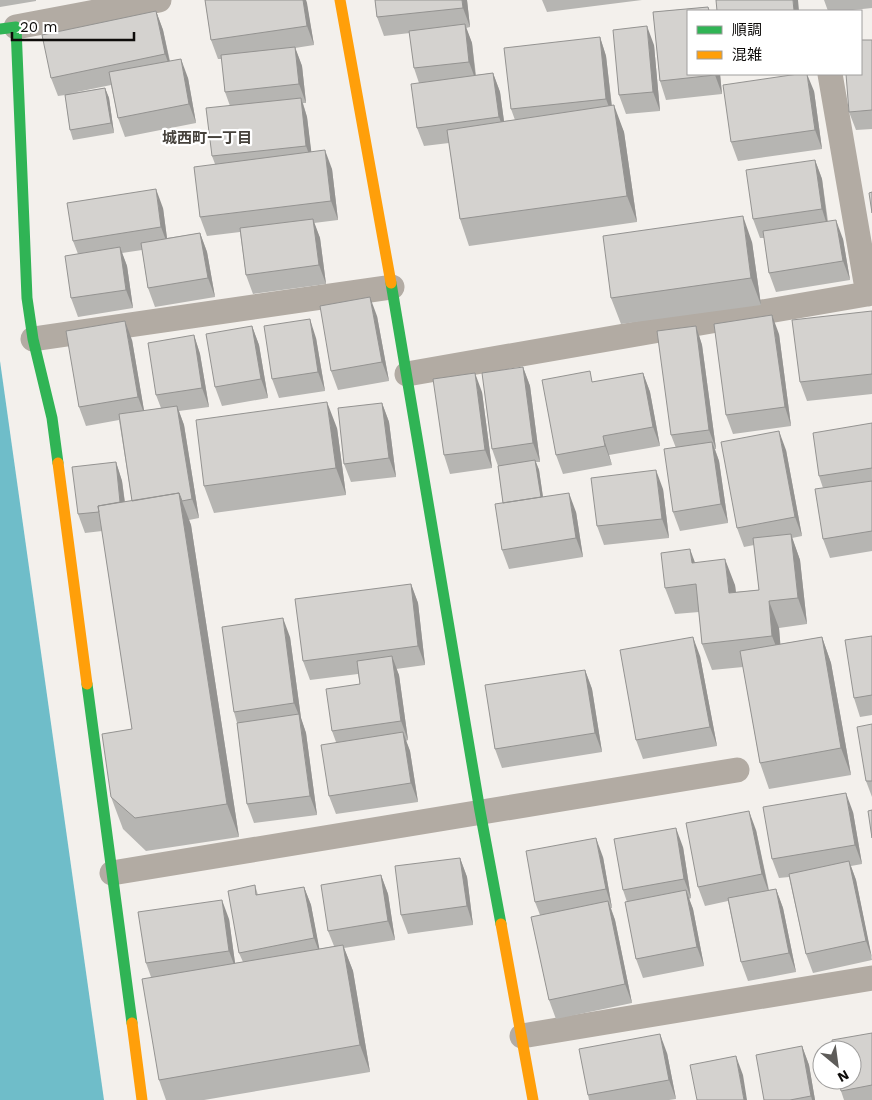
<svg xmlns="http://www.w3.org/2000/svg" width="872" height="1100" viewBox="0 0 872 1100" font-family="'Work Sans','Noto Sans JP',sans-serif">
<rect width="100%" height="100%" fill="#f3f0ec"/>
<path fill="#6fbdc9" d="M0,361L104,1100H0Z"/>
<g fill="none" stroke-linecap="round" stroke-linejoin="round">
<path stroke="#b2aba3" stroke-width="25" d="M16,27L159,0
M830,74L868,294
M33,339L392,287
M407,374L872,293
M112,873L737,770
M522,1036L872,978"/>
<path stroke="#30b455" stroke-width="11" d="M0,29L16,27L27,298L33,339L52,418L58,463
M391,283L480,811L501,924
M87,684L132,1023"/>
<path stroke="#ff9f0a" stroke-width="11" d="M340,0L391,283
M58,463L87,684
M501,924L533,1100
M132,1023L142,1100"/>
</g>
<path fill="#b6b5b2" d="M0,0H36V1L0,7Z
M205,0H306L314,45L295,48L302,66L306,103H303L307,117L311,152L332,169L338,220L314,223L320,238L326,284L253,294L246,275L240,232L207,236L200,217L215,164L212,156L230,106L225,92L222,59H218L211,40Z
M375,0H467L470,27L466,28L472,43L476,75L493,73L500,92L504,121L515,120L511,109L600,37L606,56L612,106L624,132L637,222L469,246L460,219L449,143L424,146L417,128L419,83L414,68L410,33L384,36L377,17Z
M542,0H642L547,12Z
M824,0H872V8L843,11H828Z
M708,7L710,11H688V74H720L722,94L666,100L660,81L653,12Z
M156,11L163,30L170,61L188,78L196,123L125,137L118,118L111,85L72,93L105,88L109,98L114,133L73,140L70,130L65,95L58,96L51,78Z
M872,40V129L856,130L849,112Z
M654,45L660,111L626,114L619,95Z
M814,91L822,149L738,161L731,142Z
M815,160L822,179L828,221L843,239L850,280L776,292L769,273L764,238H760L753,219Z
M163,208L167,238L200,233L207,252L215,297L155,307L148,288L142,250L122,253L127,266L133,308L78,317L71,298L78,254L73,241Z
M752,242L761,305L621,324L611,298Z
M872,311V394L807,401L800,382Z
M377,316L389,381L338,390L331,371Z
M252,326L259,345L268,398L222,406L215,387Z
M696,326L702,345L716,449H715L719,461L728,523L680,531L673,512L676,448L671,435Z
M779,334L791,426L733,434L726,415Z
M194,335L200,354L209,407L179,411L184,425L199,518L189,520L191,525L239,837L146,851L123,829L111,797L132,729L102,531L85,533L78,514L116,462L122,481L125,502L132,501L119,420L86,426L79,407L132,340L144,411L161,408L156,395Z
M316,338L325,391L279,398L272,379Z
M523,367L530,386L540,462H536L539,470L543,497L576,512L583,557L509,569L502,550L503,503L498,466L492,449Z
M643,373L650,392L660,446L609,455L612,465L563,474L556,455L594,382Z
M482,392L492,468L450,474L444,455Z
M382,403L389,422L396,477L351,482L344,464Z
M872,423V551L830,558L823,539V488L819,476Z
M337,428L346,495L214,513L204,486Z
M786,450L802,536L792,538L800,560L807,624L779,628L780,644L822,637L831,663L851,775L769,789L760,763L743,667L712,670L702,644L699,612L675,614L665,588L695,562L735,585L736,592L759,590L754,545L744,547L737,528Z
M663,489L669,538L604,545L597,526Z
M411,584L418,603L425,665L396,669L399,675L408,740L406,741L410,751L418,802L336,814L329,796L336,742L332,731L360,684L358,674L310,680L303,661Z
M872,636V715L860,717L854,698Z
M290,637L301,718L306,733L317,815L254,823L247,804L237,723L234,712Z
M700,656L717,746L643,759L636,740Z
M585,670L592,689L602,752L502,768L495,749Z
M872,724V797L866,781Z
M853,812L862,864L851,866L856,880L872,960L813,973L806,954L789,877L779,878L772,859Z
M756,830L769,890L776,889L783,908L796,972L748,981L741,962L728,901L705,906L698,887Z
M683,847L691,898L689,899L693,909L704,966L643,978L636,959L627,902L623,890Z
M603,857L612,908H611L615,920L632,1003L556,1019L549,1000L540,915L535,902Z
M460,858L467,877L473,925L408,934L401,915Z
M381,875L388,894L395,940L344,948L353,971L370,1072L204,1100H166L159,1080L151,977L146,963L229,919L235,963L243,962L239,953L255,885L258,895L304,887L311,905L319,949L334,946L328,931Z
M872,1033V1100H844L841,1091Z
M802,1046L809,1065L815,1100H764Z
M667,1053L676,1099L669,1100H589L588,1095Z"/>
<path fill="#949391" d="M303,0H306L307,3L314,45L307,26Z
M462,0H467L470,27L463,8Z
M793,0H798L799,11H794Z
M156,11L163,30L172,73L165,54Z
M465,24L472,43L476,81L469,62Z
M647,26L654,45L660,111L653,92Z
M600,37L606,56L613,118L606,99Z
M295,47L302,66L306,103L299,84Z
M181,59L188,78L196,123L189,104Z
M493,73L500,92L506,136L499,117Z
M715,74H720L722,94L715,75Z
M807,74L814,91L822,149L815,130Z
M105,88L109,98L114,133L111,123Z
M301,98L307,117L313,165L306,146Z
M614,105L624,132L637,222L627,196Z
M325,150L332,169L338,220L331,201Z
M815,160L822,179L828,228L822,209Z
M156,189L163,208L168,246L161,227Z
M743,216L752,242L761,305L751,278Z
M313,219L320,238L326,284L319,265Z
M836,220L843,239L850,280L843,261Z
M200,233L207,252L215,297L208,278Z
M120,247L127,266L133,308L126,290Z
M370,297L377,316L389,381L382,362Z
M772,315L779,334L791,426L785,407Z
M310,319L316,338L325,391L318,372Z
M125,321L132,340L145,416L138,397Z
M252,326L259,345L268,398L261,379Z
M696,326L702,345L716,449L709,430Z
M194,335L200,354L209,407L202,388Z
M523,367L530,386L540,462L533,443Z
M475,373L482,392L492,468L485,450Z
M643,373L650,392L660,446L653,427Z
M327,402L337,428L346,495L336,468Z
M382,403L389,422L396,477L389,458Z
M177,406L184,425L199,518L192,499Z
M779,431L786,450L802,536L795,517Z
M603,436L609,455L612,465L605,446Z
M712,442L719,461L728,523L721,504Z
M535,460L539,470L545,511L541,501Z
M116,462L122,481L128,528L121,509Z
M656,470L663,489L669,538L662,519Z
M179,493L191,525L239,837L227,804Z
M569,493L576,512L583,557L576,538Z
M791,534L800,560L807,624L798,598Z
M690,549L700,576L692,563Z
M725,559L735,585L739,620L729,593Z
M411,584L418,603L425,665L418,646Z
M769,601L779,628L782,662L772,636Z
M283,618L290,637L301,718L306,733L317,815L310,796L300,718L294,703Z
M693,637L700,656L717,746L710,727Z
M822,637L831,663L851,775L841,748Z
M392,656L399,675L408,740L401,721Z
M585,670L592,689L602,752L595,733Z
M403,732L410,751L418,802L411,783Z
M846,793L853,812L862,864L855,845Z
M749,811L756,830L769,893L762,874Z
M676,828L683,847L691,898L684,879Z
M596,838L603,857L612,908L606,889Z
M460,858L467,877L473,925L467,906Z
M849,861L856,880L872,958L866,941Z
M381,875L388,894L395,940L388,921Z
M304,887L311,905L321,957L314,938Z
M776,889L783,908L796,972L789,953Z
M686,890L693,909L704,966L697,947Z
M222,900L229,919L236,970L229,951Z
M608,901L615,920L632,1003L625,984Z
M343,945L353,971L370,1072L360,1045Z
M660,1034L667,1053L676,1099L669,1080Z
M802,1046L809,1065L815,1100H812L811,1096Z
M736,1056L743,1075L747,1100H744Z"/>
<path fill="#d4d2cf" stroke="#949391" d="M205,0H303L307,26L211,40Z
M375,0H462L463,8L377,17Z
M716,0H793L794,11H717Z
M708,7L709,11H688V74H715V75L660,81L653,12Z
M156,11L165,54L51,78L42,35Z
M465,24L469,62L414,68L409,31Z
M647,26L653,92L619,95L613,30Z
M600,37L606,99L511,109L504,48Z
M861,40H872V110L849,112L846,74H861Z
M295,47L299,84L225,92L221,55Z
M181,59L189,104L118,118L109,72Z
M493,73L499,117L417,128L411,84Z
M798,74H807L815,130L731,142L723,85Z
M105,88L111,123L70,130L65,95Z
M301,98L306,146L212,156L206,108Z
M614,105L627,196L460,219L447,130Z
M325,150L331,201L200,217L194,167Z
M815,160L822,209L753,219L746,170Z
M156,189L161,227L73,241L67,203Z
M872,192V213L869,193Z
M743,216L751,278L611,298L603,236Z
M313,219L319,265L246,275L240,228Z
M836,220L843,261L769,273L763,231Z
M200,233L208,278L148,288L141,243Z
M120,247L126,290L71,298L65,256Z
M370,297L382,362L331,371L320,306Z
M872,311V374L800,382L792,320Z
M772,315L785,407L726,415L714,324Z
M310,319L318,372L272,379L264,326Z
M125,321L138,397L79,407L66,331Z
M252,326L261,379L215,387L206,334Z
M696,326L709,430L671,435L657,331Z
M194,335L202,388L156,395L148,343Z
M523,367L533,443L492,449L482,373Z
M590,371L592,382L643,373L653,427L603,436L605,446L556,455L542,380Z
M475,373L485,450L444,455L433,379Z
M327,402L336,468L204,486L196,420Z
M382,403L389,458L344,464L338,408Z
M177,406L192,499L182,501L179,493L132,501L119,414Z
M872,423V468L819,476L813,433Z
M779,431L795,517L737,528L721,442Z
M712,442L721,504L673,512L664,449Z
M535,460L541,497L503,503L498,466Z
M116,462L120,502L98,506L99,512L78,514L72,467Z
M656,470L662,519L597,526L591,478Z
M872,481V531L823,539L815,489Z
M179,493L227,804L135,818L111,797L102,734L132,729L98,506Z
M569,493L576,538L502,550L495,504Z
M791,534L798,598L769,601L772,636L702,644L696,584L665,588L661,553L690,549L692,563L725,559L729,593L759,590L753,538Z
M411,584L418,646L303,661L295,599Z
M283,618L294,703L234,712L222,627Z
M872,636V695L854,698L845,640Z
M693,637L710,727L636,740L620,650Z
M822,637L841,748L760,763L740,651Z
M392,656L401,721L332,731L326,689L360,684L357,661Z
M585,670L595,733L495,749L485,685Z
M299,714L310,796L247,804L237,723Z
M872,724V781H866L857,727Z
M403,732L411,783L329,796L321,745Z
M846,793L855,845L772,859L763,807Z
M872,810V838L868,811Z
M749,811L762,874L698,887L686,823Z
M676,828L684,879L623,890L614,839Z
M596,838L606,889L535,902L526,851Z
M460,858L467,906L401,915L395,866Z
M849,861L866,941L806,954L789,874Z
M381,875L388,921L328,931L321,885Z
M255,885L256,895L304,887L314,938L239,953L228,891Z
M776,889L789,953L741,962L728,898Z
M686,890L697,947L636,959L625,902Z
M222,900L229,951L146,963L138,912Z
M608,901L625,984L549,1000L531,917Z
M343,945L360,1045L159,1080L142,979Z
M872,1033V1085L841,1091L839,1080H852V1050H833L832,1040Z
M660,1034L669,1080L588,1095L579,1049Z
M802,1046L811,1096L790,1100H764L756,1055Z
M736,1056L744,1100H697L690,1065Z"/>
<g text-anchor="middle" stroke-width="4.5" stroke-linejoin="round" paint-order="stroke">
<g font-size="15" font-weight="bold" fill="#46423c" stroke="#fff">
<text x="207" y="143">城西町一丁目</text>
</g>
</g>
<rect x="687" y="10" width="175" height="65" fill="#ffffff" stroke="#9f9e9d"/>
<rect x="697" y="26" width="25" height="8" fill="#30b455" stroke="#9f9e9d"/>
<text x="732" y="35" font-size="15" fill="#0e0c0a">順調</text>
<rect x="697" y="51" width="25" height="8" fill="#ff9f0a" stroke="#9f9e9d"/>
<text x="732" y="60" font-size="15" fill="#0e0c0a">混雑</text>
<g transform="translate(837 1065) rotate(151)"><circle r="24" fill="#ffffff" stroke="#9f9e9d"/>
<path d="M0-4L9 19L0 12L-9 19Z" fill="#5e5c59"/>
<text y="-8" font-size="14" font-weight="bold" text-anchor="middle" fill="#0e0c0a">N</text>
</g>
<path d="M12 32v8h122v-8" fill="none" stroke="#0e0c0a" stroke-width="2.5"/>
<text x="20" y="32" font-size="15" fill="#0e0c0a" stroke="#ffffff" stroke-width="4" paint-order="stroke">20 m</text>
</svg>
